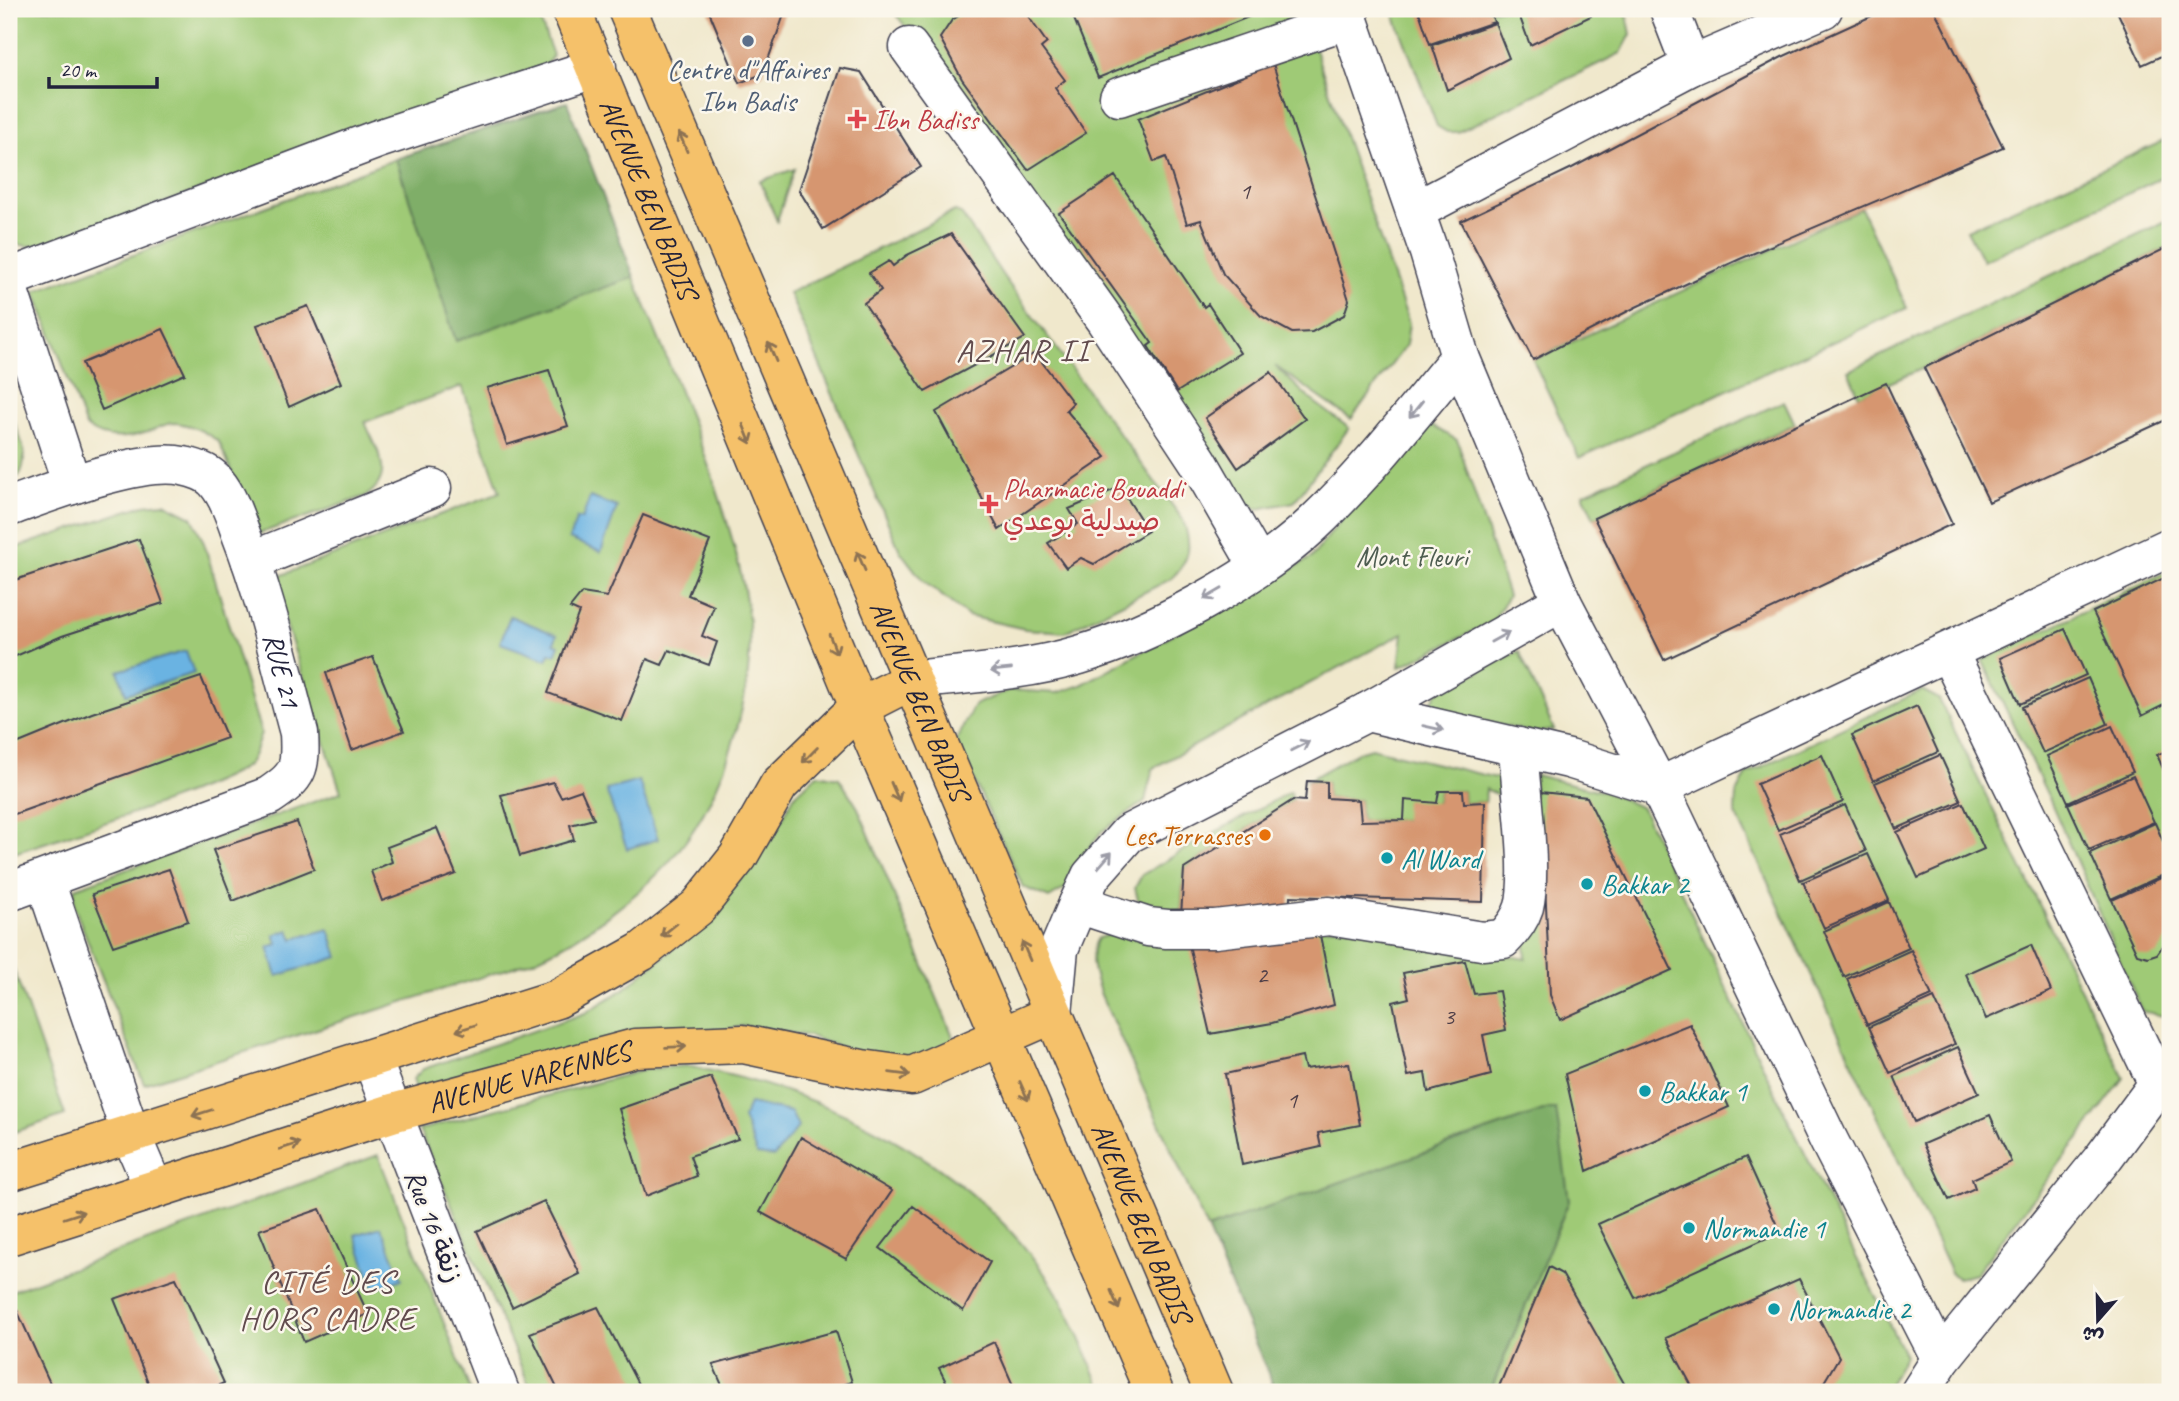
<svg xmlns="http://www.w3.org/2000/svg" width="2179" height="1401" viewBox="0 0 2179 1401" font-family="Caveat,'Playpen Sans Arabic',sans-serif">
<rect width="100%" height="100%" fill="#fbf7ec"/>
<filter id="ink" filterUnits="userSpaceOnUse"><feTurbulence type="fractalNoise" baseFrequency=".0143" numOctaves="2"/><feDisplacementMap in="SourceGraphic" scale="14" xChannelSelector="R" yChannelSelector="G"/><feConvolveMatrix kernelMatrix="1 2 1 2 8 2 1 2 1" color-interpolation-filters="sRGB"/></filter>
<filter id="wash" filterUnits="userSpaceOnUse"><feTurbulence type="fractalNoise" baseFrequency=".00686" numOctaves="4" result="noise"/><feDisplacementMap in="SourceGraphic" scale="28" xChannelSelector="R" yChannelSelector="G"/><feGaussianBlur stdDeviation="1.57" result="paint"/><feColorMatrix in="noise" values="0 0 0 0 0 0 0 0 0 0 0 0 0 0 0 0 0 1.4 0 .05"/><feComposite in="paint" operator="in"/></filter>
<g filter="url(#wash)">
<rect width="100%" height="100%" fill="#f0e8cc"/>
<path fill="#9fca76" stroke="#607658" stroke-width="2" d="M9,9H536L553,55L545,67L45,245L26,246L9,242Z
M892,9H1301L1409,323L1406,345L1351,419L1275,366L1309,398L1349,428L1294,502L1258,509L1238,502L948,83Z
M1392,9H1626L1631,34L1621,53L1458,132H1447L1437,126Z
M2170,138V174L1983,261L1967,230Z
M396,159L456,341L634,277C673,378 730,499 747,606C759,683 727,789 679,850C645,893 582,939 532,961L144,1084L74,906L75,888L341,792L271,579L500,492L462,386L365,422C376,450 397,475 366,496L258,534L219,442C206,432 191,424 174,423C167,423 160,427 153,430C130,439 107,442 86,427L35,291Z
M794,169L777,221L760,181Z
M1861,208L1907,308L1579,458L1533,360Z
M955,211L962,215L1003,276L1183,520C1192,546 1191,559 1171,579L1065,632L1025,629L968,616L923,581L900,551L789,293Z
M2170,219V246L1924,368L1859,396L1848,371Z
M1784,401L1795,424L1594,518L1583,494Z
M9,409C17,431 32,454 19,476L9,480Z
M1427,423L1457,440L1508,596L1493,622L1399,667L1403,633L1153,768L1145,801L1101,832L1085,855L1074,883L1049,898L1023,887L956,741L974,705L1009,690L1057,693L1081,685L1311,558L1413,430Z
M164,503L192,517L204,543L261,733C258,742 255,755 249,763C231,785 47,841 9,855V550L144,505Z
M2170,570V1012L2163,1016L2142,1011L2049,798L1982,660Z
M1519,651L1554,730L1534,733L1440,711L1431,703L1437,692Z
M1922,690L1939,699L2124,1078L1976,1274L1958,1278L1951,1273L1735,812L1736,795L1747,774Z
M1371,748L1509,781L1508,800L1486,789L1485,802L1464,803L1463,791H1439L1437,803L1404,820L1361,821L1359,800L1327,798V782L1307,781L1358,752Z
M817,774L839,778L858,808L952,1034L954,1043L945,1059L869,1057L809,1036L744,1026L416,1089L413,1079L423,1069L585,1013L624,989L702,925L773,837L794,796Z
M1535,775L1609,793L1642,808L1783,1109L1905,1356L1885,1392H1490L1569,1201L1549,1109L1207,1229L1101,995C1094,974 1087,958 1098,938L1112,934L1351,927L1526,959L1523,909Z
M1290,792L1293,800L1184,869L1181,916L1145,909L1138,900L1135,888L1142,875L1202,839Z
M9,956L65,1115L9,1134Z
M687,1066C823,1091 963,1157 1044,1273C1070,1309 1086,1352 1102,1392H532L419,1130L648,1069Z
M378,1155L471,1392H9V1292Z"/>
<path fill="#7fae67" stroke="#506851" stroke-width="2" d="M567,102L634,277L456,341L396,159Z
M1549,1109H1556L1569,1201L1490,1392H1276L1207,1229Z"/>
<path fill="#6ab3e2" stroke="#466a8e" stroke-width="2" d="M590,497L617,507L601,552L569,539L577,518L582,519Z
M510,616L557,635L554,643L559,645L555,655L550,653L547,660L500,643Z
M186,651L194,673L126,694L118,671Z
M639,781L658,839L627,849L606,790Z
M329,929L338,957L277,976L268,947L278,944L274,935L289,930L293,939Z
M749,1104L791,1112L798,1127L774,1157L757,1155L743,1118Z
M381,1227L402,1279L374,1289L355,1235Z"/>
<g id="blocks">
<path fill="#d69670" d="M708,9H786L763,74L739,83Z
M970,9H1023L1047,43L1041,48L1065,80L1055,88L1086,133L1028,170L962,79L940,38L952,20Z
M1070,9H1248L1251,16L1098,78Z
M1418,9H1489L1494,22L1430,44Z
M1517,9H1589L1591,16L1530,45Z
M1887,9H1934L2003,147L1740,259L1636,307L1533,360L1461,221L1572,168L1782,57Z
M2116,9H2170V52L2142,65Z
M1495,23L1509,58L1447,90L1432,45Z
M1273,64L1349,300L1344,315L1312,332L1292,333L1261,316L1223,274L1201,220L1187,224L1166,157L1154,162L1138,119Z
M840,68L861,72L921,167L823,229L799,190Z
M1115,176L1204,307L1208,304L1240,353L1177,392L1148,346L1152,343L1059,213Z
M951,234L1025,338L925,392L864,303L881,290L869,273L889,261L893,266L907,255Z
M2170,246V418L1989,502L1924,368Z
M308,306L341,383L289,407L257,325Z
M163,329L185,374L102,410L82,363Z
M1035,353L1073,403L1066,410L1106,457L999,530L936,412Z
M549,370L568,426L507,445L487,388Z
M1271,372L1305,419L1238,468L1205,418Z
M1886,383L1952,524L1664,660L1594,518Z
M1120,487L1148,531L1094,564L1081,558L1066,568L1048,543L1078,524L1069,509Z
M643,515L710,541L688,595L714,606L702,636L717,642L709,665L669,650L662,665L647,659L622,721L548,693L579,612L570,608L582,593L607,597Z
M139,539L163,603L62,636L9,659V582Z
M2170,575V702L2142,716L2093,612Z
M2065,629L2086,675L2020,704L2000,658Z
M373,657L404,731L352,750L326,673Z
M201,677L227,738L9,816V747L92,713Z
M2088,678L2108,724L2043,753L2022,707Z
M1917,706L1938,752L1873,781L1852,735Z
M2112,726L2133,772L2068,802L2047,756Z
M2170,749V784L2157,755Z
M1822,755L1843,802L1778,830L1757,784Z
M1940,755L1961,801L1896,829L1875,783Z
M2133,776L2154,822L2089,850L2068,804Z
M1307,781L1327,782V798L1359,800L1361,821L1404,820L1405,800L1437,803L1439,791H1463L1464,803L1485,802L1483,902L1290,896L1289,917L1181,916L1184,869L1293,800L1305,801Z
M553,782L561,797L581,790L594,819L570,825L574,840L520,856L501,795Z
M1541,792L1587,797L1672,970L1560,1020L1550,995Z
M1963,803L1984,849L1918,878L1897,832Z
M1845,805L1866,851L1800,880L1780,834Z
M297,822L314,869L233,901L213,850Z
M2155,823L2170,857V872L2111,899L2090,853Z
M437,828L456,874L382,901L371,871L392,862L387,847Z
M1868,854L1889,900L1824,928L1803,882Z
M169,869L188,921L113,946L92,894Z
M2170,874V936L2157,954L2148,957L2137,954L2112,900Z
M1889,902L1909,948L1844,977L1824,931Z
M1319,930L1334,1005L1272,1023L1210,1034L1189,945Z
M2031,945L2051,991L1986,1019L1966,974Z
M1911,950L1932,996L1867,1025L1847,979Z
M1465,961L1474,994L1499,991L1506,1030L1483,1035L1491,1075L1428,1092L1425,1073L1408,1076L1393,1002L1409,998L1403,973Z
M1934,998L1955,1044L1890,1073L1869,1027Z
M1690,1024L1729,1107L1587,1171L1565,1074Z
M1958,1047L1979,1093L1914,1122L1894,1076Z
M1302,1057L1305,1069L1349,1063L1360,1125L1318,1133L1321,1147L1242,1165L1225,1074Z
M711,1077L738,1139L690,1156L697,1176L646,1196L619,1109Z
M1990,1115L2011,1162L1972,1179L1975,1188L1949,1200L1923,1144Z
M801,1137L892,1191L846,1259L760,1212Z
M1746,1157L1780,1232L1635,1298L1598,1224Z
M544,1201L580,1274L512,1307L477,1231Z
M913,1206L990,1262L963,1311L880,1248Z
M320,1209L368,1314L304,1342L259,1230Z
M1549,1267L1562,1274L1629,1392H1502L1498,1389Z
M176,1278L224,1383L203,1392H152L114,1299Z
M1799,1279L1839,1357L1818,1392H1695L1666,1338Z
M598,1307L639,1386L625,1392H559L530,1333Z
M16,1308L54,1392H9V1310Z
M836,1331L852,1382L821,1392H725L713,1365Z
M994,1342L1016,1392H951L939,1368Z"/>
</g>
</g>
<g filter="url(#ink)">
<use href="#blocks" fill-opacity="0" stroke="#414051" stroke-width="2"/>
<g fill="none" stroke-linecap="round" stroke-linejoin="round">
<defs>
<g id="minor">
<path d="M1345,9L1429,252L1460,357L1562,602L1659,787L1829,1141L1941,1359"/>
<path d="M1669,9L1691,66"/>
<path d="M909,47L1105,320L1198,461L1259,567"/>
<path d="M1119,97L1349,19"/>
<path d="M1415,211L1691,66L1823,9"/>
<path d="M9,278L378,139L597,67"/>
<path d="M9,291L72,485"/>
<path id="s1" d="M9,507C51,492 140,457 183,466C194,468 209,473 216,482C228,496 235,517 241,534C266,598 281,667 299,733C301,769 299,776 269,796L9,892"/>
<path d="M251,561L432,488"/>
<path d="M912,680C967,674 1026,671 1079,655C1154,633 1256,578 1313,524C1367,473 1412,414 1460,357"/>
<path d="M1367,712L1569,759L1659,787L2170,547"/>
<path d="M45,881L131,1135L154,1189"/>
<path d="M1078,904L1148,927L1167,929H1215L1329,916L1482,941L1503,939C1512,930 1520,920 1524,907C1533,870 1520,789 1518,747"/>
<path d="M1053,1014L1059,949L1078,904L1091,876L1128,834L1367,712L1562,602"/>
<path d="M372,1059L500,1392"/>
<path d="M1920,1392L1941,1359L2104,1157L2158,1084L1949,653"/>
</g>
<g id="major">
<path id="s2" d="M571,9L859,707L1154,1392"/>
<path id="s3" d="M627,9L1214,1392"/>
<path d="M9,1172L557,999L641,952L698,907L738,857L779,785L859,707L912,680"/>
<path id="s4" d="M9,1236L392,1113L635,1048L743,1044L862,1069L912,1076L1053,1014"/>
</g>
</defs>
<use href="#minor" stroke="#414051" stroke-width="41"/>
<use href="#major" stroke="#414051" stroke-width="41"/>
<use href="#minor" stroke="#fff" stroke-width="38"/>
<use href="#major" stroke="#f5c16b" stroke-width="38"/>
</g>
<defs><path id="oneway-shaft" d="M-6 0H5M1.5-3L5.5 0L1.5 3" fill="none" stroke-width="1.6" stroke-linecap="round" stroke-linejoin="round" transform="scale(1.75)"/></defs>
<g stroke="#8c7253">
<use href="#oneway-shaft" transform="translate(683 142) rotate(-113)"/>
<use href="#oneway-shaft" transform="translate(772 352) rotate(-113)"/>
<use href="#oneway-shaft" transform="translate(747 434) rotate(68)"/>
<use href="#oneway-shaft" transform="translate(861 561) rotate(-113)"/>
<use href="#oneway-shaft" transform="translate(833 644) rotate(68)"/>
<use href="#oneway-shaft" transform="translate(810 755) rotate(135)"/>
<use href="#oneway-shaft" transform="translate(895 792) rotate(67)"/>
<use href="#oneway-shaft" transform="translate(669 930) rotate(141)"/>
<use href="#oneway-shaft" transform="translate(1026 951) rotate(-113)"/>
<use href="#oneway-shaft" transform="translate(466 1028) rotate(162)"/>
<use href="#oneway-shaft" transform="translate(676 1047) rotate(-2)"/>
<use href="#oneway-shaft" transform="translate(900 1074) rotate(7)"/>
<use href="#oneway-shaft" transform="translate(1024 1091) rotate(66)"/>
<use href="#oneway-shaft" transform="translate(202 1113) rotate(162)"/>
<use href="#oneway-shaft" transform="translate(290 1146) rotate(-18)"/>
<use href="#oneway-shaft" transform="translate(74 1215) rotate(-18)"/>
<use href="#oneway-shaft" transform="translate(1115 1300) rotate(67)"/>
</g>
<g stroke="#9c9ca7">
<use href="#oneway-shaft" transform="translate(1416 409) rotate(129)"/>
<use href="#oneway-shaft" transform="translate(1213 594) rotate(150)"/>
<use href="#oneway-shaft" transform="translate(1500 637) rotate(-29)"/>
<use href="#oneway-shaft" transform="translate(1001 670) rotate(174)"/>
<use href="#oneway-shaft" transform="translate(1433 728) rotate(13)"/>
<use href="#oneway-shaft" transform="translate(1300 746) rotate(-27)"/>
<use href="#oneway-shaft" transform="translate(1105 860) rotate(-49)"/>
</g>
</g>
<circle fill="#5c6f8a" stroke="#fbf7ec" stroke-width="2.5" cx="748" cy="41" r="7"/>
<g fill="#e0444e" stroke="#fbf7ec" stroke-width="2.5">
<path d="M853.5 108.5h7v7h7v7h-7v7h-7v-7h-7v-7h7z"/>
<path d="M985.5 493.5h7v7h7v7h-7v7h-7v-7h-7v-7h7z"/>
</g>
<circle fill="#e8710a" stroke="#fbf7ec" stroke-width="2.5" cx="1265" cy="835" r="7"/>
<g fill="#0f9aa8" stroke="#fbf7ec" stroke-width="2.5">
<circle cx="1387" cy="858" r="7"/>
<circle cx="1587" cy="884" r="7"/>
<circle cx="1645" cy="1091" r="7"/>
<circle cx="1689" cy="1228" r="7"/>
<circle cx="1774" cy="1309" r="7"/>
</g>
<g text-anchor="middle" stroke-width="5" stroke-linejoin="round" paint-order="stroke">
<g font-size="24" fill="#4f3f48">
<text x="1245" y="199">1</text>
<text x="1262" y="983">2</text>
<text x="1449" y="1024">3</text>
<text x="1292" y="1108">1</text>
</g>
<g font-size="28" fill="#4e5e75" stroke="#fbf7ec">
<text x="748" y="79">Centre d"Affaires<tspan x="748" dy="32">Ibn Badis</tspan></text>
</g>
<g font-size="28" fill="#be3a42" stroke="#fbf7ec" text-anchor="start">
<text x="873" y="129">Ibn Badiss</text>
<text x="1003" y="498">Pharmacie Bouaddi<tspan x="1003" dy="32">صيدلية بوعدي</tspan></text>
</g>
<g font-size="28" fill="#22223b" stroke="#fbf7ec">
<text dy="10" stroke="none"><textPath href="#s2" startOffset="205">AVENUE BEN BADIS</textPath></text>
<text dy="10" stroke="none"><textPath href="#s1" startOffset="418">RUE 21</textPath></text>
<text dy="10" stroke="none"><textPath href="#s3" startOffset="751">AVENUE BEN BADIS</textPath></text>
<text dy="10" stroke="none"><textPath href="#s4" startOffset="544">AVENUE VARENNES</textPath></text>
<text dy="10" stroke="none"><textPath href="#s3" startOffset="1318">AVENUE BEN BADIS</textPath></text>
<text transform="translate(435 1226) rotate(69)" y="10">Rue 16 زنقة</text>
</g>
<g font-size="28" fill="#4e5d50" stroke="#fbf7ec">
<text x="1412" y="566">Mont Fleuri</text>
</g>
<g font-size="28" fill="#c56008" stroke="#fbf7ec" text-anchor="end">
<text x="1251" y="845">Les Terrasses</text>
</g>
<g font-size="28" fill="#0d838f" stroke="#fbf7ec" text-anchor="start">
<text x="1401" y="868">Al Ward</text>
<text x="1601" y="894">Bakkar 2</text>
<text x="1659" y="1101">Bakkar 1</text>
<text x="1703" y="1238">Normandie 1</text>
<text x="1788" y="1319">Normandie 2</text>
</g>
<g font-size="32" letter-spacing="2" fill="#614b4e" stroke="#fbf7ec">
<text x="1023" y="361">AZHAR II</text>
<text x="328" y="1292">CITÉ DES<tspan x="328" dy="37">HORS CADRE</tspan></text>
</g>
</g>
<rect width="2179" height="1401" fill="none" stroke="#fbf7ec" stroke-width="35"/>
<g transform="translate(2098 1320) rotate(200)" stroke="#fbf7ec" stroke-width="5" paint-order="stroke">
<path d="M0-5L12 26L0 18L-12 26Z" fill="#22223b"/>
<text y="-10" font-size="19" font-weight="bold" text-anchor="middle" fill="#22223b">ش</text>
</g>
<path d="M49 77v10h108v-10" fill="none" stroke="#22223b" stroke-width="3.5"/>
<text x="60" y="77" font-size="21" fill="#22223b" stroke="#fbf7ec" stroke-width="5" paint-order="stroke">20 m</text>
</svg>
